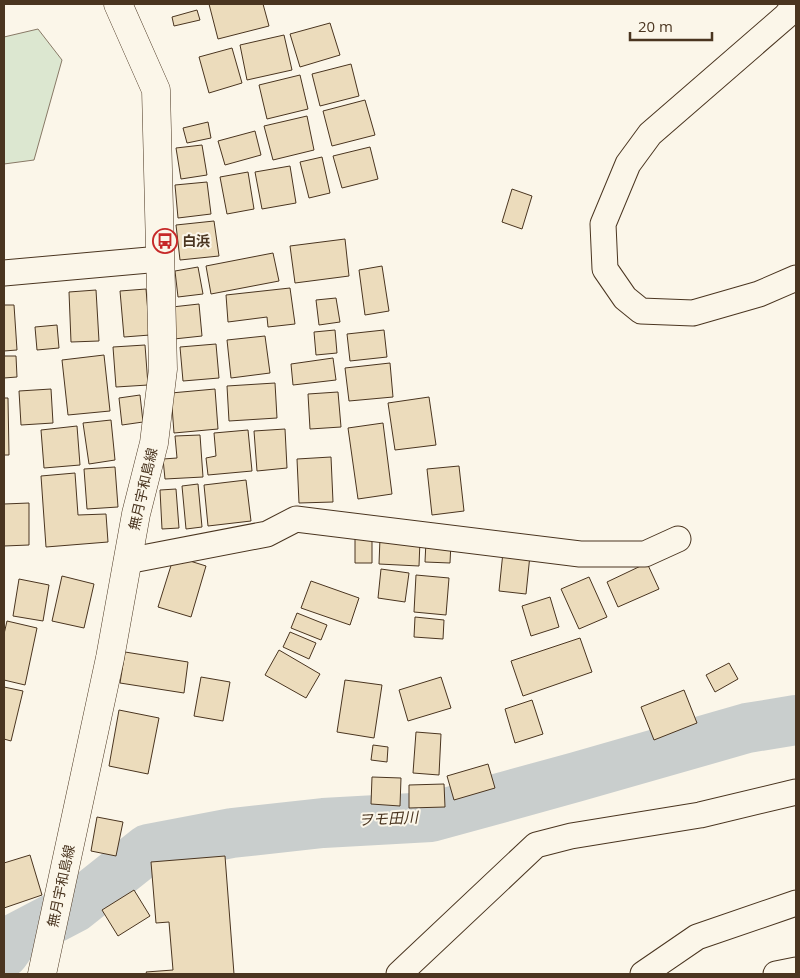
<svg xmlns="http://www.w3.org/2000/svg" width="800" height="978" viewBox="0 0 800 978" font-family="'Open Sans','Noto Sans JP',sans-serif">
<rect width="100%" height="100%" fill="#fbf6e9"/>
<path fill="#dce7d0" stroke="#887966" d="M38,29L62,60L34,160L4,164V37Z"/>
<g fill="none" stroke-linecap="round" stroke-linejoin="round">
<path stroke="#c9cecd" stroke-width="50" d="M4,953L14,939L75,907L148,849L232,833L323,823L431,817L576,777L747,728L796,720"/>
</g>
<path fill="#ecdcbc" stroke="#4a3520" d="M209,4H263L269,26L218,39Z
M197,10L200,20L174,26L172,17Z
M330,23L340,55L300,67L290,34Z
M284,35L292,70L247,80L240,45Z
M232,48L242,83L209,93L199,57Z
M351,64L359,96L320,106L312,74Z
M300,75L308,109L267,119L259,85Z
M365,100L375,135L332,146L323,111Z
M307,116L314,150L273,160L264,126Z
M208,122L211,138L187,143L183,128Z
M255,131L261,155L225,165L218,141Z
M202,145L207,175L181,179L176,148Z
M370,147L378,179L342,188L333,156Z
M322,157L330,193L309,198L300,162Z
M290,166L296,203L262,209L255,172Z
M248,172L254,209L227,214L220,177Z
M207,182L211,214L178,218L175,185Z
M512,189L532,196L522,229L502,222Z
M214,221L219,256L180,260L176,225Z
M345,239L349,276L295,283L290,246Z
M273,253L279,281L211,294L206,266Z
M382,266L389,311L365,315L359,270Z
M198,267L203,294L178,297L175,271Z
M290,288L295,324L268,327L267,317L228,322L226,295Z
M146,289L150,335L124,337L120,291Z
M96,290L99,341L71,342L69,292Z
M336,298L340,322L319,325L316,300Z
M199,304L202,336L174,339L172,307Z
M4,305H14L17,350L4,351Z
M57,325L59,348L37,350L35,327Z
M335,330L337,353L316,355L314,332Z
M384,330L387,357L350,361L347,334Z
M265,336L270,373L231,378L227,340Z
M216,344L219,378L183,381L180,347Z
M145,345L148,385L116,387L113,347Z
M104,355L110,411L68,415L62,360Z
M4,356H16L17,377L4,378Z
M333,358L336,380L293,385L291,364Z
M390,363L393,397L349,401L345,368Z
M275,383L277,418L229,421L227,386Z
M51,389L53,423L21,425L19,391Z
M215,389L218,429L174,433L171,393Z
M338,392L341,427L310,429L308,394Z
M140,395L143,422L122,425L119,398Z
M429,397L436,445L395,450L388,403Z
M4,398H8L9,455H4Z
M111,420L115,460L89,464L83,423Z
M383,423L392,494L358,499L348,428Z
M77,426L80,465L44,468L41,430Z
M285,429L287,468L257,471L254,431Z
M248,430L252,471L208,475L206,458L216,456L214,433Z
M200,435L203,477L165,479L163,459L177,458L175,436Z
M331,457L333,502L299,503L297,459Z
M459,466L464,511L432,515L427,469Z
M115,467L118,507L87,509L84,469Z
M75,473L78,515L106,514L108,542L46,547L41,476Z
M246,480L251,521L208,526L204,485Z
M198,484L202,527L186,529L182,486Z
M176,489L179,528L162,529L160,490Z
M29,503V545L4,546V504Z
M355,534H372V563H355Z
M380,538L420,540L419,566L379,564Z
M426,541L451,542L450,563L425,562Z
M503,552L530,555L526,594L499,591Z
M174,556L206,566L191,617L158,607Z
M647,563L659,589L618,607L607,582Z
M381,569L409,573L405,602L378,598Z
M416,575L449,578L446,615L414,612Z
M62,576L94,584L84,628L52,621Z
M589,577L607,617L579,629L561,589Z
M19,579L49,585L43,621L13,616Z
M311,581L359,598L350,625L301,608Z
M550,597L559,627L531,636L522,606Z
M297,613L327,625L321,640L291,628Z
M415,617L444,620L443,639L414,637Z
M7,621L37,628L25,685L4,680V634Z
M290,632L316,643L309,659L283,647Z
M580,638L592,672L523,696L511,661Z
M279,650L320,674L306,698L265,675Z
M125,652L188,662L184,693L120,683Z
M729,663L738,679L715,692L706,675Z
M201,677L230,682L223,721L194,716Z
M441,677L451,708L408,721L399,690Z
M345,680L382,685L374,738L337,732Z
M4,687L23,691L11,741L4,739Z
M684,690L697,723L654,740L641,707Z
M532,700L543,734L515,743L505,709Z
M119,710L159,718L148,774L109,766Z
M416,732L441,734L439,775L413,773Z
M373,745L388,747L387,762L371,760Z
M488,764L495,788L454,800L447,776Z
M372,777L401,778L400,806L371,804Z
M444,784L445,807L409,808V785Z
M97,817L123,822L116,856L91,851Z
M30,855L42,895L4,908V863Z
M225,856L234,974H147L146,972L173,970L169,922L156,923L151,862Z
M134,890L150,916L118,936L102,910Z"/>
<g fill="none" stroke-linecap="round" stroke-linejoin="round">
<defs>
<path id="minor" d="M795,4L786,16L650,134L628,164L603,224L605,269L625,298L641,311L693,313L759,294L796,278
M4,273L160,259
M127,561L267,534L296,519L580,554H645L678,539
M399,974L536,845L571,836L700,815L796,792
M643,974L697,937L796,903
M776,974L796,970"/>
<path id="secondary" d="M42,974L110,658L136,514L154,443L163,369L156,90L118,4"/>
</defs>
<use href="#minor" stroke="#4a3520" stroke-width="27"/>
<use href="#secondary" stroke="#4a3520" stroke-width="29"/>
<use href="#minor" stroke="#fbf6e9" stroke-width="25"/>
<use href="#secondary" stroke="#fbf6e9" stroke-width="28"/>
</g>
<defs>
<symbol id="bus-ring" viewBox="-11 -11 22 22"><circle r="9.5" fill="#fbf6e9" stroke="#c62828" stroke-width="1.5"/><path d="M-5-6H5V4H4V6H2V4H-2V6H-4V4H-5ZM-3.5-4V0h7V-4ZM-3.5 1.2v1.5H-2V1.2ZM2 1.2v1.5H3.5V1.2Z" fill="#c62828"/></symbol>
</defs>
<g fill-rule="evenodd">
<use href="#bus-ring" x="151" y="227" width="28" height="28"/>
</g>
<g text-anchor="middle" stroke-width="4" stroke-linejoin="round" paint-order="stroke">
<g font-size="14" font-weight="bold" fill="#4a3520" stroke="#fbf6e9" text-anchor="start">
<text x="182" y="246">白浜</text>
</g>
<g font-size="14" fill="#4a3520" stroke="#fbf6e9">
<text transform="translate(143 489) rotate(-77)" y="5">無月宇和島線</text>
<text transform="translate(61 886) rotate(-78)" y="5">無月宇和島線</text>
</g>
<g font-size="15" font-style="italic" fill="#4a3520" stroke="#fbf6e9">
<text transform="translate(388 819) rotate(-3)" y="5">ヲモ田川</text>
</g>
</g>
<rect width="800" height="978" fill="none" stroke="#4a3520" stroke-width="10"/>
<path d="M630 32v8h82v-8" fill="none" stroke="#4a3520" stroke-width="2.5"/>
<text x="638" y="32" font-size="15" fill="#4a3520" stroke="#fbf6e9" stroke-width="4" paint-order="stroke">20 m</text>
</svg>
